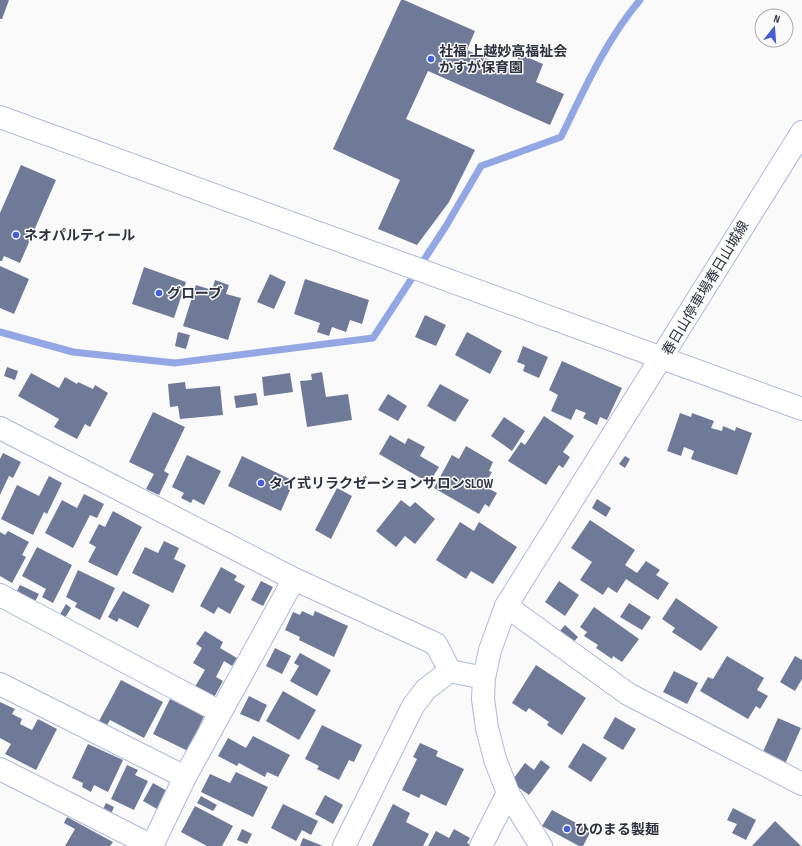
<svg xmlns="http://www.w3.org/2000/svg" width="802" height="846" viewBox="0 0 802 846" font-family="'Sofia Sans Condensed','Noto Sans JP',sans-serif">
<rect width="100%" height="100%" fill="#fafafa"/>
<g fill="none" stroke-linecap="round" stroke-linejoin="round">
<path stroke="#92a7e3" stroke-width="7" d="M0,332L73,352L175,363L373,338L446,226L481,166L561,137C584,90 606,40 640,0"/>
</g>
<path fill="#6f7a98" d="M0,0H9L2,19H0Z
M401,0H404L475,31L467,50L513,70L520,54L543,64L536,82L564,94L550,125L428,71L406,119L475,150L449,202L417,245L378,229L400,180L333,149Z
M21,165L56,180L20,263L4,256L2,261H0V213Z
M0,266L29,279L14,314L0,308Z
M144,267L186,282L174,318L132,304Z
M270,274L286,282L274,309L257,302Z
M305,279L369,300L362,324L350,320L346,332L332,327L329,336L317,332L320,323L294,314Z
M215,280L229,285L226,294L241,298L228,340L183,326L196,285L212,290Z
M425,315L446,325L436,346L415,337Z
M178,332L190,335L186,349L175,346Z
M467,332L502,351L490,374L455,355Z
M523,346L548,357L539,378L523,371L525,365L517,362Z
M562,361L622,388L607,420L600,417L597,425L583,418L586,413L576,409L571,420L551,411L558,395L549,390Z
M7,367L18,371L15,380L4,376Z
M322,372L326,397L348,394L352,420L307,427L300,381L312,380L311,374Z
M31,373L59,388L65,377L77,384L78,382L93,389L95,385L108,393L90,427L85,424L77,439L54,427L59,419L18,396Z
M290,373L293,392L264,396L262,377Z
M185,382L186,389L220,386L223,415L180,419L178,406L170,407L168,384Z
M440,384L469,400L455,422L427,406Z
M256,393L258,405L236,408L234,396Z
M388,394L407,406L398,421L378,410Z
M153,412L185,427L164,471L169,474L159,495L146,489L154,474L129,462Z
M680,413L691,417L692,413L714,421L711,428L722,431L723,426L735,431L736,427L752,433L737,475L691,459L694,451L684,447L681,456L667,451Z
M544,416L574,436L563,452L570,457L563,468L559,465L546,485L508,461L521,442L525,445Z
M504,417L525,431L512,451L491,436Z
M390,435L405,444L408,438L425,447L420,456L439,467L429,483L379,454Z
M466,446L493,462L489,471L492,472L484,486L497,493L489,507L485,504L479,514L434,488L452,455L459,459Z
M3,453L21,462L13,478L9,476L0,495V459Z
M187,455L221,471L204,505L193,499L191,503L181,498L184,493L172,487Z
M242,456L294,481L281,511L228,486Z
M625,456L630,459L625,468L619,464Z
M49,476L62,483L47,514L44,512L33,535L1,519L17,485L39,496Z
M337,488L352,496L331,539L315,530Z
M84,494L104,504L97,518L90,515L73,548L45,533L62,500L77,508Z
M597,499L611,508L606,517L592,508Z
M401,500L410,507L415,502L435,519L415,544L405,536L396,547L376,531Z
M113,511L142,527L117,576L88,562L96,547L89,543L99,524L105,527Z
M590,520L635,550L625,565L637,573L646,561L660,570L656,575L669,583L658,600L626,579L617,593L608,587L603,595L580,580L592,562L571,548Z
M460,522L474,531L479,522L517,547L493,584L471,571L466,579L436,560Z
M8,531L29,542L22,555L26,557L12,583L0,576V532L5,535Z
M164,541L179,548L174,559L186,565L173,593L132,573L145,547L158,553Z
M37,547L72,565L53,603L42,597L46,589L22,576Z
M221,567L237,576L234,580L245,586L230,614L218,607L214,614L200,606Z
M78,570L115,588L100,620L75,607L77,603L66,597Z
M261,581L273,587L263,606L251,600Z
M559,581L579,595L565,616L545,602Z
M20,585L39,594L32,607L13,599Z
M123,591L150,605L138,628L119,618L117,622L108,617Z
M676,598L718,627L701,651L672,632L675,628L662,619Z
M629,603L651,617L642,630L620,617Z
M66,604L71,608L63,621L58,618Z
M594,607L639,639L622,662L613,656L612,659L596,648L598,645L584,636L587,632L580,627Z
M302,611L313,616L315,611L348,626L334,657L299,640L300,637L285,630L293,612L300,615Z
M565,625L578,637L572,644L558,633Z
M205,631L223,642L220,648L237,658L232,666L224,661L216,677L223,681L212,701L193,690L205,670L193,663L202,648L196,644Z
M275,648L291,656L282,674L266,666Z
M300,653L331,670L317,696L290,681L299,666L294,663Z
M727,656L764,678L757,690L768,696L760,709L756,706L748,719L700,691L708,677L713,679Z
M795,656L802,660V679L795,691L780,682Z
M536,665L586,698L562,735L547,725L549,722L529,708L526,712L512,703Z
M674,671L698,683L687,704L663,692Z
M121,680L163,702L144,738L110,720L106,727L98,723Z
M283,691L316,710L299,740L266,721Z
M249,696L267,705L259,722L240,714Z
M170,699L204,716L188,751L153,734Z
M0,702L15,709L12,714L22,719L20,724L32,730L38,719L57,729L36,770L5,754L11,744L0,738Z
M615,717L636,729L623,750L603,738Z
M778,718L801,728L785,764L762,754Z
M322,725L362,745L354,762L349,760L339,780L317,769L319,766L305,759Z
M253,736L290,755L278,777L267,772L265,777L239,763L237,766L218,756L228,738L246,748Z
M420,743L438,751L436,756L464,769L446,806L421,794L419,798L402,790L417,759L413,757Z
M583,743L607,758L591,782L568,767Z
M88,744L123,760L108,792L94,785L91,792L82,787L83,783L72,778Z
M541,760L550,767L529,795L511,782L525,763L534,770Z
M127,765L138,770L135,775L148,781L134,810L111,799Z
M236,772L268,787L253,817L201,792L210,774L230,783Z
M153,783L169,792L159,810L143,801Z
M325,795L343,805L333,824L315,814Z
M201,796L217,805L213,811L197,803Z
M106,803L114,807L111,814L102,811Z
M283,804L318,821L311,835L302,830L296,841L271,828Z
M393,804L410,813L406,822L429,834L423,846H372Z
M195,806L233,826L222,846H207L181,832Z
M733,808L756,820L746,840L732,833L737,824L727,820Z
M552,810L591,831L583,846H579L542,826Z
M67,817L113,842L110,846H65L75,829L64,823Z
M775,821L801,846H752Z
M242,829L252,834L247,844L237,840Z
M454,829L470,838L467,843L472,846H428L436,831L449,838Z
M303,838L323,846H300Z"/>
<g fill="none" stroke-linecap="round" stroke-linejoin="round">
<defs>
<path id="street" d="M0,428L294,579L436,644L450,671
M0,595L220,712
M506,606L628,694L802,784
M0,684L185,777
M0,769L152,846
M152,846L185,777L294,579
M481,846L508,793"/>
<path id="secondary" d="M0,117L802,409
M344,846L413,706L426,689L450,671L484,678
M541,846L508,793L495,759L487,728L483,699L484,678L490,650L506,606L802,132"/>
</defs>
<use href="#street" stroke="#adb9da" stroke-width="24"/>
<use href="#secondary" stroke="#adb9da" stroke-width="24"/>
<use href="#street" stroke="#fff" stroke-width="22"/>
<use href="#secondary" stroke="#fff" stroke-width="22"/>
</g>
<g fill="#4460d3" stroke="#fafafa" stroke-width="1.5">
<circle cx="431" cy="59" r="4"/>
<circle cx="16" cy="235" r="4"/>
<circle cx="159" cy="293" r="4"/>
<circle cx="261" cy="483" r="4"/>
<circle cx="567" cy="829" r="4"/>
</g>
<g text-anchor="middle" stroke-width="3" stroke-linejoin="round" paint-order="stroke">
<g font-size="14" font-weight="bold" fill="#2d323e" stroke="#fafafa" text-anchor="start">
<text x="439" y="56">社福 上越妙高福祉会<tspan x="439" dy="16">かすが保育園</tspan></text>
<text x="24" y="240">ネオパルティール</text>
<text x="167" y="298">グローブ</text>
<text x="269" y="488">タイ式リラクゼーションサロンSLOW</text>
<text x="575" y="834">ひのまる製麺</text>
</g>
<g font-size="14" fill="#2d323e" stroke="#fafafa">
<text transform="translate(705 288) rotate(-59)" y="5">春日山停車場春日山城線</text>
</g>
</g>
<g transform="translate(774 28) rotate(17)"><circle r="19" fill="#fafafa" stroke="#a8aaaf"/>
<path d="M0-3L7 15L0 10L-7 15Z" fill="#4460d3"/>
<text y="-6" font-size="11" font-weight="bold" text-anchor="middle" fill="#2d323e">N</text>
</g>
</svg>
